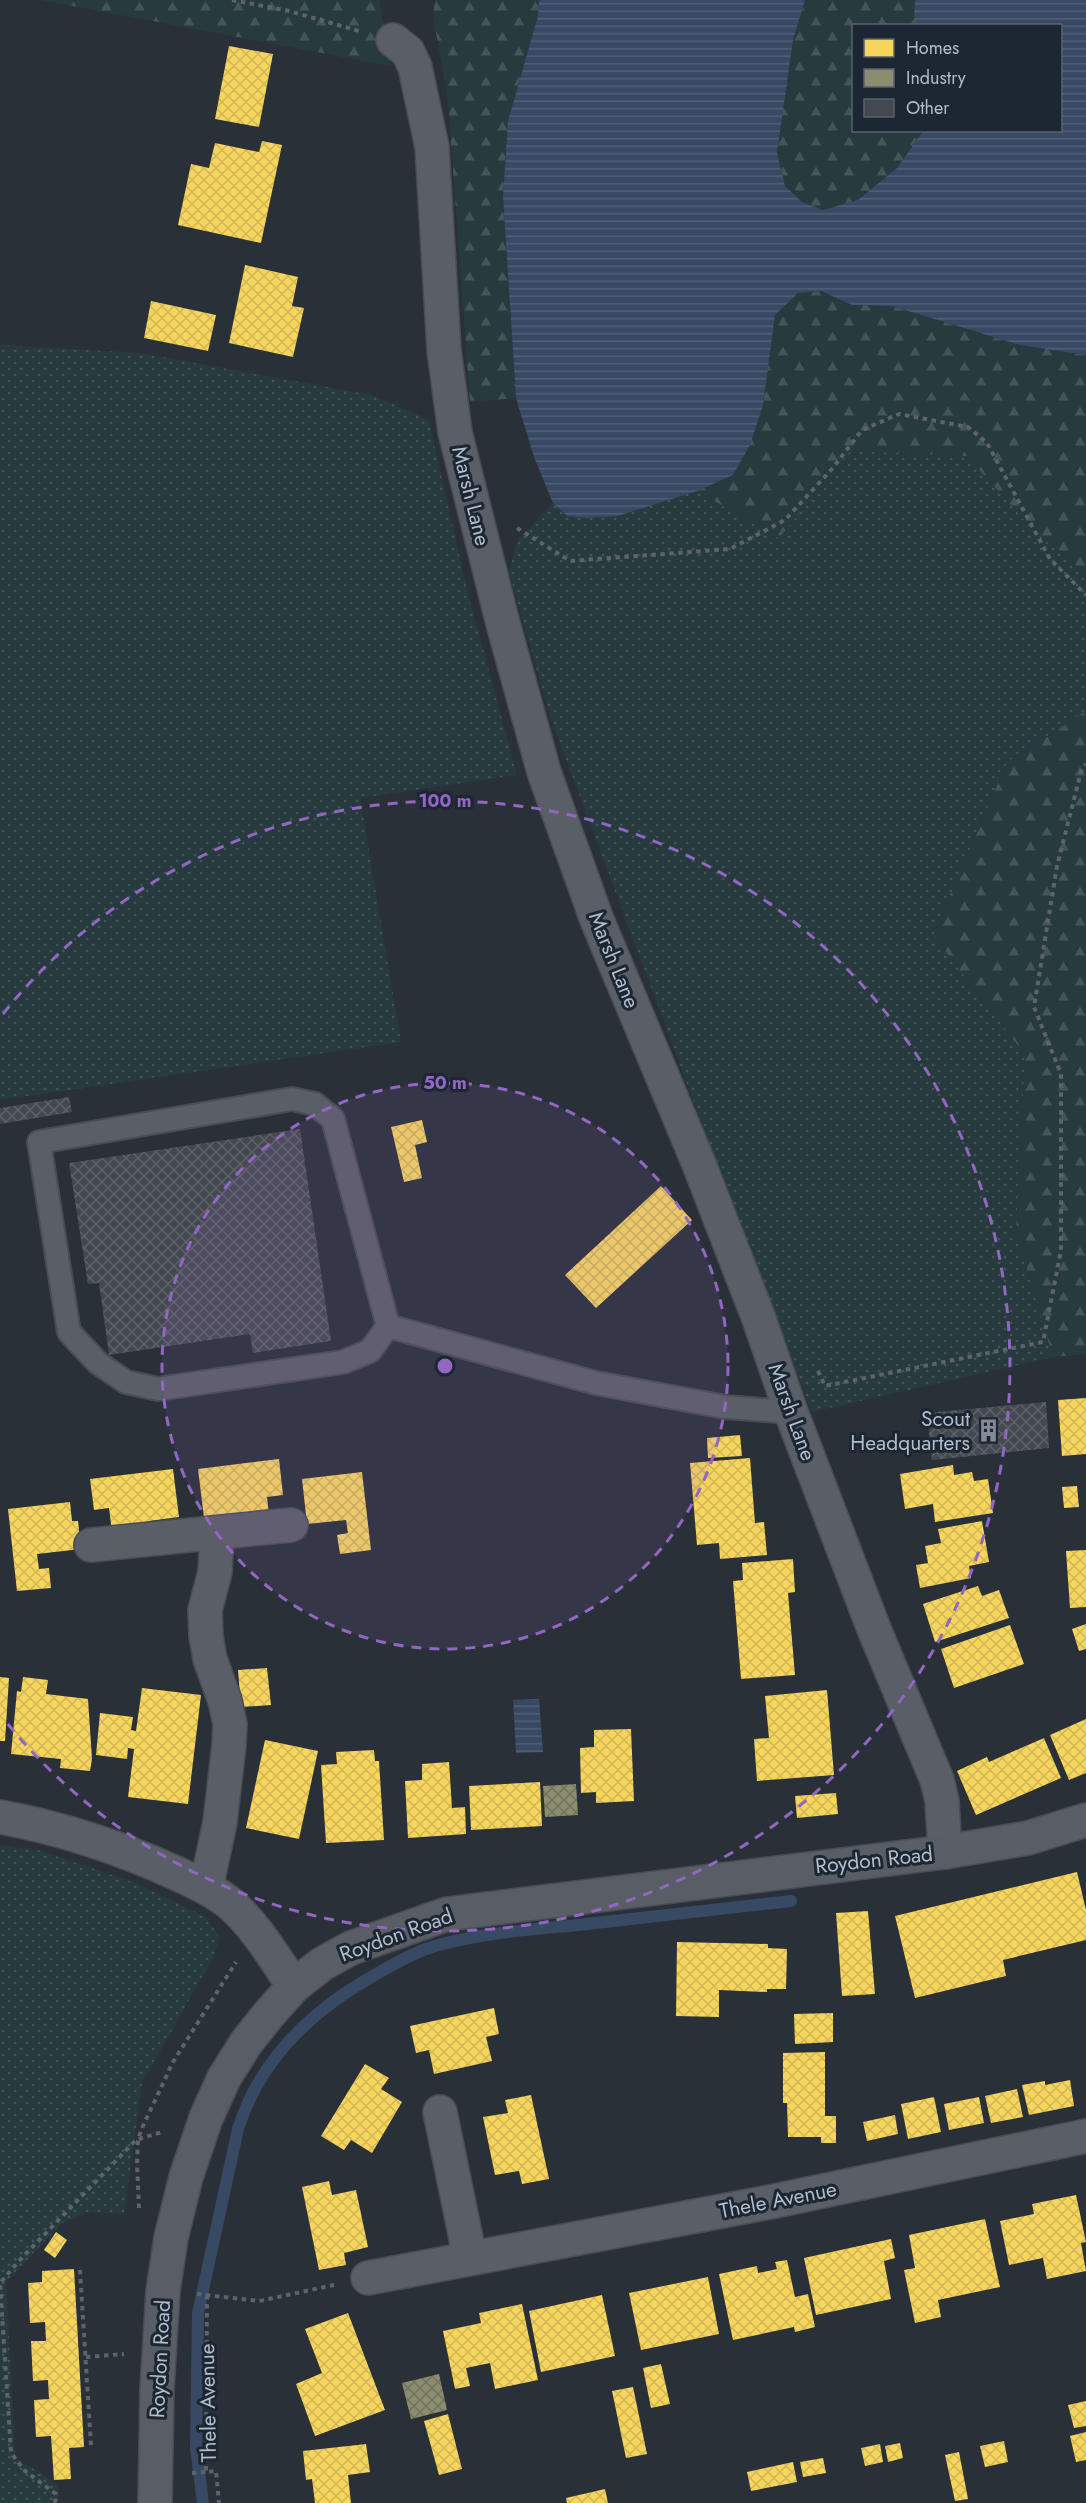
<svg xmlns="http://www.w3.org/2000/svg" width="1086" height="2503" viewBox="0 0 1086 2503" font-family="Jost,sans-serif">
<defs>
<pattern id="grass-dots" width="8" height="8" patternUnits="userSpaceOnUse" patternTransform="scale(1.5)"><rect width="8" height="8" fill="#273a3e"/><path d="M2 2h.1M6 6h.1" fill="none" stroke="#445559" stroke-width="1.8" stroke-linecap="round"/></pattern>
<pattern id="forest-firs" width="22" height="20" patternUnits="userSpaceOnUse" patternTransform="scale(1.5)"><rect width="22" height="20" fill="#273a3e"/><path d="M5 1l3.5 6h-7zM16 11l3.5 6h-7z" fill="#445559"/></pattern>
<pattern id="water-rules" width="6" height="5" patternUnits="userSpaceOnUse" patternTransform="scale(1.5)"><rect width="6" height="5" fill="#384963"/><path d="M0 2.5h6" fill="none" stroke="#526178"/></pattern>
<pattern id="homes-cross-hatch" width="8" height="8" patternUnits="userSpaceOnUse" patternTransform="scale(1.5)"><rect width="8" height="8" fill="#f6d55c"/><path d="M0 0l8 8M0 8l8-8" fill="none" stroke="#d0b656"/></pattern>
<pattern id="industry-cross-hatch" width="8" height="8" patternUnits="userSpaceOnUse" patternTransform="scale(1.5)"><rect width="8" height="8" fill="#8c8c6e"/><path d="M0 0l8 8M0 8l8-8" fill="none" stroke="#72735f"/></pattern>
<pattern id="building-cross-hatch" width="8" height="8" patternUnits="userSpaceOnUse" patternTransform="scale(1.5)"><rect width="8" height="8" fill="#444950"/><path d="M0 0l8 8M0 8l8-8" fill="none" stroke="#5d6168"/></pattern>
</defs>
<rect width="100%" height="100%" fill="#2a3038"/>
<path fill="url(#grass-dots)" d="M0,345L140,353L372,395L429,420L466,586L517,775L360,798L401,1042L0,1100Z
M850,451L967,456L1035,532L1086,574V711L1007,762L933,935L1025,1055L1016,1234L1053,1357L812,1412L743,1234L550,716L509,572L517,541L553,503L567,516H618L697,491L779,538Z
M0,1845L38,1850L136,1883L206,1917L220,1938L213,1958L142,2083L124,2214L87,2212L62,2223L6,2282L15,2457L57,2484L59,2503H0Z"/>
<path fill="url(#forest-firs)" d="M41,0H379L391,66Z
M435,0H539L538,16L508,121L503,196L516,398L470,402L448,101L433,16Z
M805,0H915L914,14L918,25L854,26V130L923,131L897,168L858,200L824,210L802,202L785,186L777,153L793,40Z
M821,291L852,305L892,306L1020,345L1086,355V574L1035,532L967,456L850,451L779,538L697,491L733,475L763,405L775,315L798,293Z
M1086,711V1354L1053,1357L1016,1234L1025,1055L933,935L1007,762Z"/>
<path fill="url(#water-rules)" d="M539,0H805L793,40L777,153L785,186L802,202L823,210L858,200L897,168L923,131L1060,130V26L918,25L914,15L915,0H1086V355L1020,345L892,306L852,305L821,291L798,293L775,315L763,405L750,445L733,475L697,491L618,516L587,518L567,516L553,503L534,457L516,398L503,196L508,121L538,16Z
M539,1699L543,1752L516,1753L513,1700Z"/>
<path fill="url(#homes-cross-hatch)" d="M229,46L273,54L259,127L215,119Z
M262,141L282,145L261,243L178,225L191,164L209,168L215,143L259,152Z
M245,265L298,277L292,306L304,308L293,357L229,343Z
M151,301L216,315L208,351L144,338Z
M422,1120L427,1142L415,1145L422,1178L404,1182L391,1127Z
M661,1186L692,1220L596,1308L565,1275Z
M1086,1398V1454L1062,1456L1058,1400Z
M740,1435L742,1456L708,1458L707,1438Z
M750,1458L755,1523L764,1522L767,1555L720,1559L719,1543L697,1545L690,1463Z
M279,1459L283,1495L267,1497L269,1515L204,1518L198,1469Z
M953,1465L954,1475L972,1472L974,1481L988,1479L993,1513L935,1522L933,1504L905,1509L900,1474Z
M173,1469L179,1517L149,1521V1527L112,1532L109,1508L94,1510L90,1479Z
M362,1472L371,1550L340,1554L337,1535L348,1533L346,1520L307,1524L302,1479Z
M1077,1486L1079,1507L1064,1508L1062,1487Z
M70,1502L72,1521H78L81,1549L37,1554L39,1569L49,1568L51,1588L17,1591L8,1509Z
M982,1521L989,1562L969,1566L971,1578L920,1588L916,1565L928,1563L925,1546L941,1543L938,1529Z
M1086,1550V1607L1070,1608L1066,1551Z
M793,1559L795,1592L788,1593L795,1675L741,1679L733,1581L743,1580L742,1563Z
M978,1586L982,1596L999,1590L1009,1618L935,1642L923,1604Z
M1086,1624V1649L1079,1651L1072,1629Z
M1010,1625L1024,1664L954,1688L941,1649Z
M267,1668L271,1705L241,1707L238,1670Z
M0,1677L9,1678L5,1741H0Z
M23,1677L48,1680L46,1694L88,1699L92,1759L90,1771L60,1768L61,1759L11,1754L17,1691L21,1692Z
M142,1688L201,1695L188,1804L128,1797L134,1749L128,1748L127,1759L96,1755L100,1713L133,1717L131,1730L136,1731Z
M827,1690L834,1775L757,1781L754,1739L769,1738L765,1696Z
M1086,1719V1773L1069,1780L1050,1735Z
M631,1729L634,1801L596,1803V1792L581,1793L580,1748L594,1747V1730Z
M1044,1738L1061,1778L976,1815L957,1771L987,1757L989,1762Z
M265,1740L318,1751L299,1839L246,1828Z
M374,1750L375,1761H379L384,1840L326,1843L321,1765L337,1764L336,1752Z
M449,1762L452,1808L465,1807L466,1834L408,1838L405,1781L422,1780V1764Z
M540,1782L542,1826L471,1830L469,1786Z
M836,1793L838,1814L797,1818L795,1796Z
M1077,1872L1086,1910V1940L1003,1960L1006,1976L915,1998L895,1916Z
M868,1911L875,1994L842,1996L836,1913Z
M677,1942L768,1944V1948L787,1949L786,1989H767V1992L719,1990V2017L676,2016Z
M494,2008L499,2034L486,2037L492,2061L434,2074L429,2050L416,2053L410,2026Z
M833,2013V2042L795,2044L794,2014Z
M825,2052V2116H836V2143H821V2137H788L787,2103H783V2053Z
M365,2064L389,2078L381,2089L402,2102L372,2153L351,2140L344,2150L321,2136Z
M1070,2080L1074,2106L1029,2115L1022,2085L1045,2081V2085Z
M1017,2089L1023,2117L991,2123L985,2096Z
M531,2095L549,2179L522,2184L519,2171L495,2175L483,2117L508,2113L505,2100Z
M934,2097L941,2132L908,2139L901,2104Z
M979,2097L984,2123L949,2130L944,2104Z
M895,2115L898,2134L867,2141L863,2122Z
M329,2181L332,2195L356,2190L368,2247L344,2253L346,2265L319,2270L302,2187Z
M1076,2195L1086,2242L1081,2243L1086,2271L1047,2279L1043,2258L1009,2265L1000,2221L1034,2214L1032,2204Z
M985,2219L1000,2287L938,2300L941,2317L915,2323L904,2270L915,2268L909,2235Z
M56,2232L67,2240L55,2258L44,2250Z
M891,2239L895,2258L884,2261L891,2299L816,2315L804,2258Z
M787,2260L795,2297L808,2294L815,2327L795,2332L794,2327L733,2340L719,2274L757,2266L758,2273L777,2269L775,2262Z
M74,2269L84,2447L69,2448L71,2479L54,2480L51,2436L36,2437L34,2400L49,2399L48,2380L33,2381L31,2341H46L45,2322L30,2323L28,2283L42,2282V2271Z
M708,2277L719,2334L641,2350L629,2293Z
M602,2295L615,2356L541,2372L529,2311Z
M522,2304L538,2380L495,2389L490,2363L466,2368L470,2386L455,2389L443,2331L481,2323L479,2313Z
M348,2313L385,2410L315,2436L296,2384L322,2373L305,2329Z
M661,2364L670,2404L651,2408L643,2368Z
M633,2387L647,2454L626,2458L612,2391Z
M1086,2401V2426L1074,2428L1068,2405Z
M448,2414L462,2469L439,2475L424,2421Z
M1086,2432V2460L1076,2462L1070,2436Z
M1004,2441L1008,2462L985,2467L980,2446Z
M900,2443L903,2458L888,2462L885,2446Z
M366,2444L370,2472L348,2475L351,2503H315L312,2479L306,2480L303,2451Z
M880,2444L883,2462L865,2466L861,2448Z
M959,2452L968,2499L955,2501L945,2455Z
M823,2458L826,2473L803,2477L800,2462Z
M793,2462L797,2482L751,2491L747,2472Z
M605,2489L608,2503H567L566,2498Z"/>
<path fill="url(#industry-cross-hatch)" d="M576,1784L578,1815L545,1817L543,1786Z
M439,2374L447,2410L411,2419L402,2383Z"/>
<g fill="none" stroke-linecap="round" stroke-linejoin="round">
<path stroke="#384963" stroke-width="12" d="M203,2503L196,2448L198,2313L238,2129C260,2059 311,2011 373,1976C390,1966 407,1956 426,1949C474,1933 528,1930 578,1925C649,1917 720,1909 791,1901"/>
</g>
<path fill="url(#building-cross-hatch)" d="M69,1097L72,1112L0,1124V1108Z
M300,1129L331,1341L253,1353L250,1334L109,1355L99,1283L88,1284L69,1163Z
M1046,1402L1049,1448L932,1460L927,1413Z"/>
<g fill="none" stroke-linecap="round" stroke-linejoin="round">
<defs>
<path id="service" d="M388,1326L370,1351L343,1362L158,1389L126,1382L98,1363L69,1332L39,1142L292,1099L315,1104L333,1119L388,1326L596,1383L725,1407L791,1412"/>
<path id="minor" d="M393,40L408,52L415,67L432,147L444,350L455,432L502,620L544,772L597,920L699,1164L759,1319L791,1412L874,1629L937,1780L942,1801L945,1852
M91,1545L291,1525
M0,1817C61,1828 121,1848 178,1874C197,1883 217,1892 233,1906C258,1929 275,1959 294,1986
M206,1888L220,1822L229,1745L230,1724L225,1701L210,1659L206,1636L205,1610L215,1572L217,1533
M440,2112L470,2258
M368,2278L775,2201L1086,2136"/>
<path id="secondary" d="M155,2503L157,2389L163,2291L171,2238L186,2177L206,2118L224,2078L246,2043L269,2014L294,1986L322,1964L351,1948L447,1914L945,1852L1028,1838L1086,1820"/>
</defs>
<use href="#service" stroke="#484c53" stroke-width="26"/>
<use href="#minor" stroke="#484c53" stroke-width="36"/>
<use href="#secondary" stroke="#484c53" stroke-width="36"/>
<path stroke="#5d636a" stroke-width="4" stroke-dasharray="4.5 4.5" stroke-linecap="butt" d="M232,0L289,11L359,31
M517,528L570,561L730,549L785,520L832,469L862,430L899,414L968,427L987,443L1050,559L1086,595
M818,1371L825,1386L1043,1342L1061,1250V1074L1034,1007L1057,866L1081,772L1086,764
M139,2208L137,2164L138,2139L143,2126L173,2062L236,1962
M80,2270L91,2446
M197,2294L259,2301L334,2285
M207,2295L206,2472L216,2471L219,2503
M86,2357L124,2354
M192,2473L206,2472
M55,2503L56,2494L25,2471L11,2453L0,2283L17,2263L136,2140L162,2132"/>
<use href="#service" stroke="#5a5e66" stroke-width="22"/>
<use href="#minor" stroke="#5a5e66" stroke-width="33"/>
<use href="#secondary" stroke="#595d64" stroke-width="33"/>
</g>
<circle cx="445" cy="1366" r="283" fill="#9266c3" fill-opacity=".12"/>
<g fill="none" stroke="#9266c3" stroke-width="3" stroke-dasharray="10 8">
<circle cx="445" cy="1366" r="283"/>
<path d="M3 1014A565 565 0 1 1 3 1718"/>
</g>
<defs>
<symbol id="building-bare" viewBox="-9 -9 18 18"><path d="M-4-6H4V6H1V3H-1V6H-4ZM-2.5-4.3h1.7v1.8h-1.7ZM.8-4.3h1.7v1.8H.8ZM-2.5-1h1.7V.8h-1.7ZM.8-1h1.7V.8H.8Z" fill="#848b96" stroke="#1d2633" stroke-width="2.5" paint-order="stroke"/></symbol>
</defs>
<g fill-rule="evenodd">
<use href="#building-bare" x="972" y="1414" width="33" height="33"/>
</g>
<g text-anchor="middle" stroke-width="6" stroke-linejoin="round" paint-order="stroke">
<g font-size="21" fill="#b4bcc9" stroke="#1d2633">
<text transform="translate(471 496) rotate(76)" y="7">Marsh Lane</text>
<text transform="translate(614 960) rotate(68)" y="7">Marsh Lane</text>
<text transform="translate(792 1412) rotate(70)" y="7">Marsh Lane</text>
<text transform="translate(874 1860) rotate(-6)" y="7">Roydon Road</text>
<text transform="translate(396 1935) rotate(-20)" y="7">Roydon Road</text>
<text transform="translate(778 2200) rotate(-11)" y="7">Thele Avenue</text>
<text transform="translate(160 2359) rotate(-87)" y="7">Roydon Road</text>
<text transform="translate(208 2403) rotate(-91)" y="7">Thele Avenue</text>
</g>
<g font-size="21" fill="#b4bcc9" stroke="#1d2633" text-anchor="end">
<text x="970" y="1426">Scout<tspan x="970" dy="24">Headquarters</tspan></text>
</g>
</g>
<circle cx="445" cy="1366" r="9" fill="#9266c3" stroke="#1d2633" stroke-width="3"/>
<g font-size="18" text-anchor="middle" font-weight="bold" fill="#9266c3" stroke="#1d2633" stroke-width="6" stroke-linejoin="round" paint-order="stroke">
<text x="445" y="807">100 m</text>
<text x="445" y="1089">50 m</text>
</g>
<rect x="852" y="24" width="210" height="108" fill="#1d2633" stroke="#59626f" stroke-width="1.5"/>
<rect x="864" y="39" width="30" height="18" fill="#f6d55c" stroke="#59626f" stroke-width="1.5"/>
<text x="906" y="54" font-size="18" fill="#b4bcc9">Homes</text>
<rect x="864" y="69" width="30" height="18" fill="#8c8c6e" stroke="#59626f" stroke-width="1.5"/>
<text x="906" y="84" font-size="18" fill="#b4bcc9">Industry</text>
<rect x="864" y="99" width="30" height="18" fill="#444950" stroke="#59626f" stroke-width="1.5"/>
<text x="906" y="114" font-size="18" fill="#b4bcc9">Other</text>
</svg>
